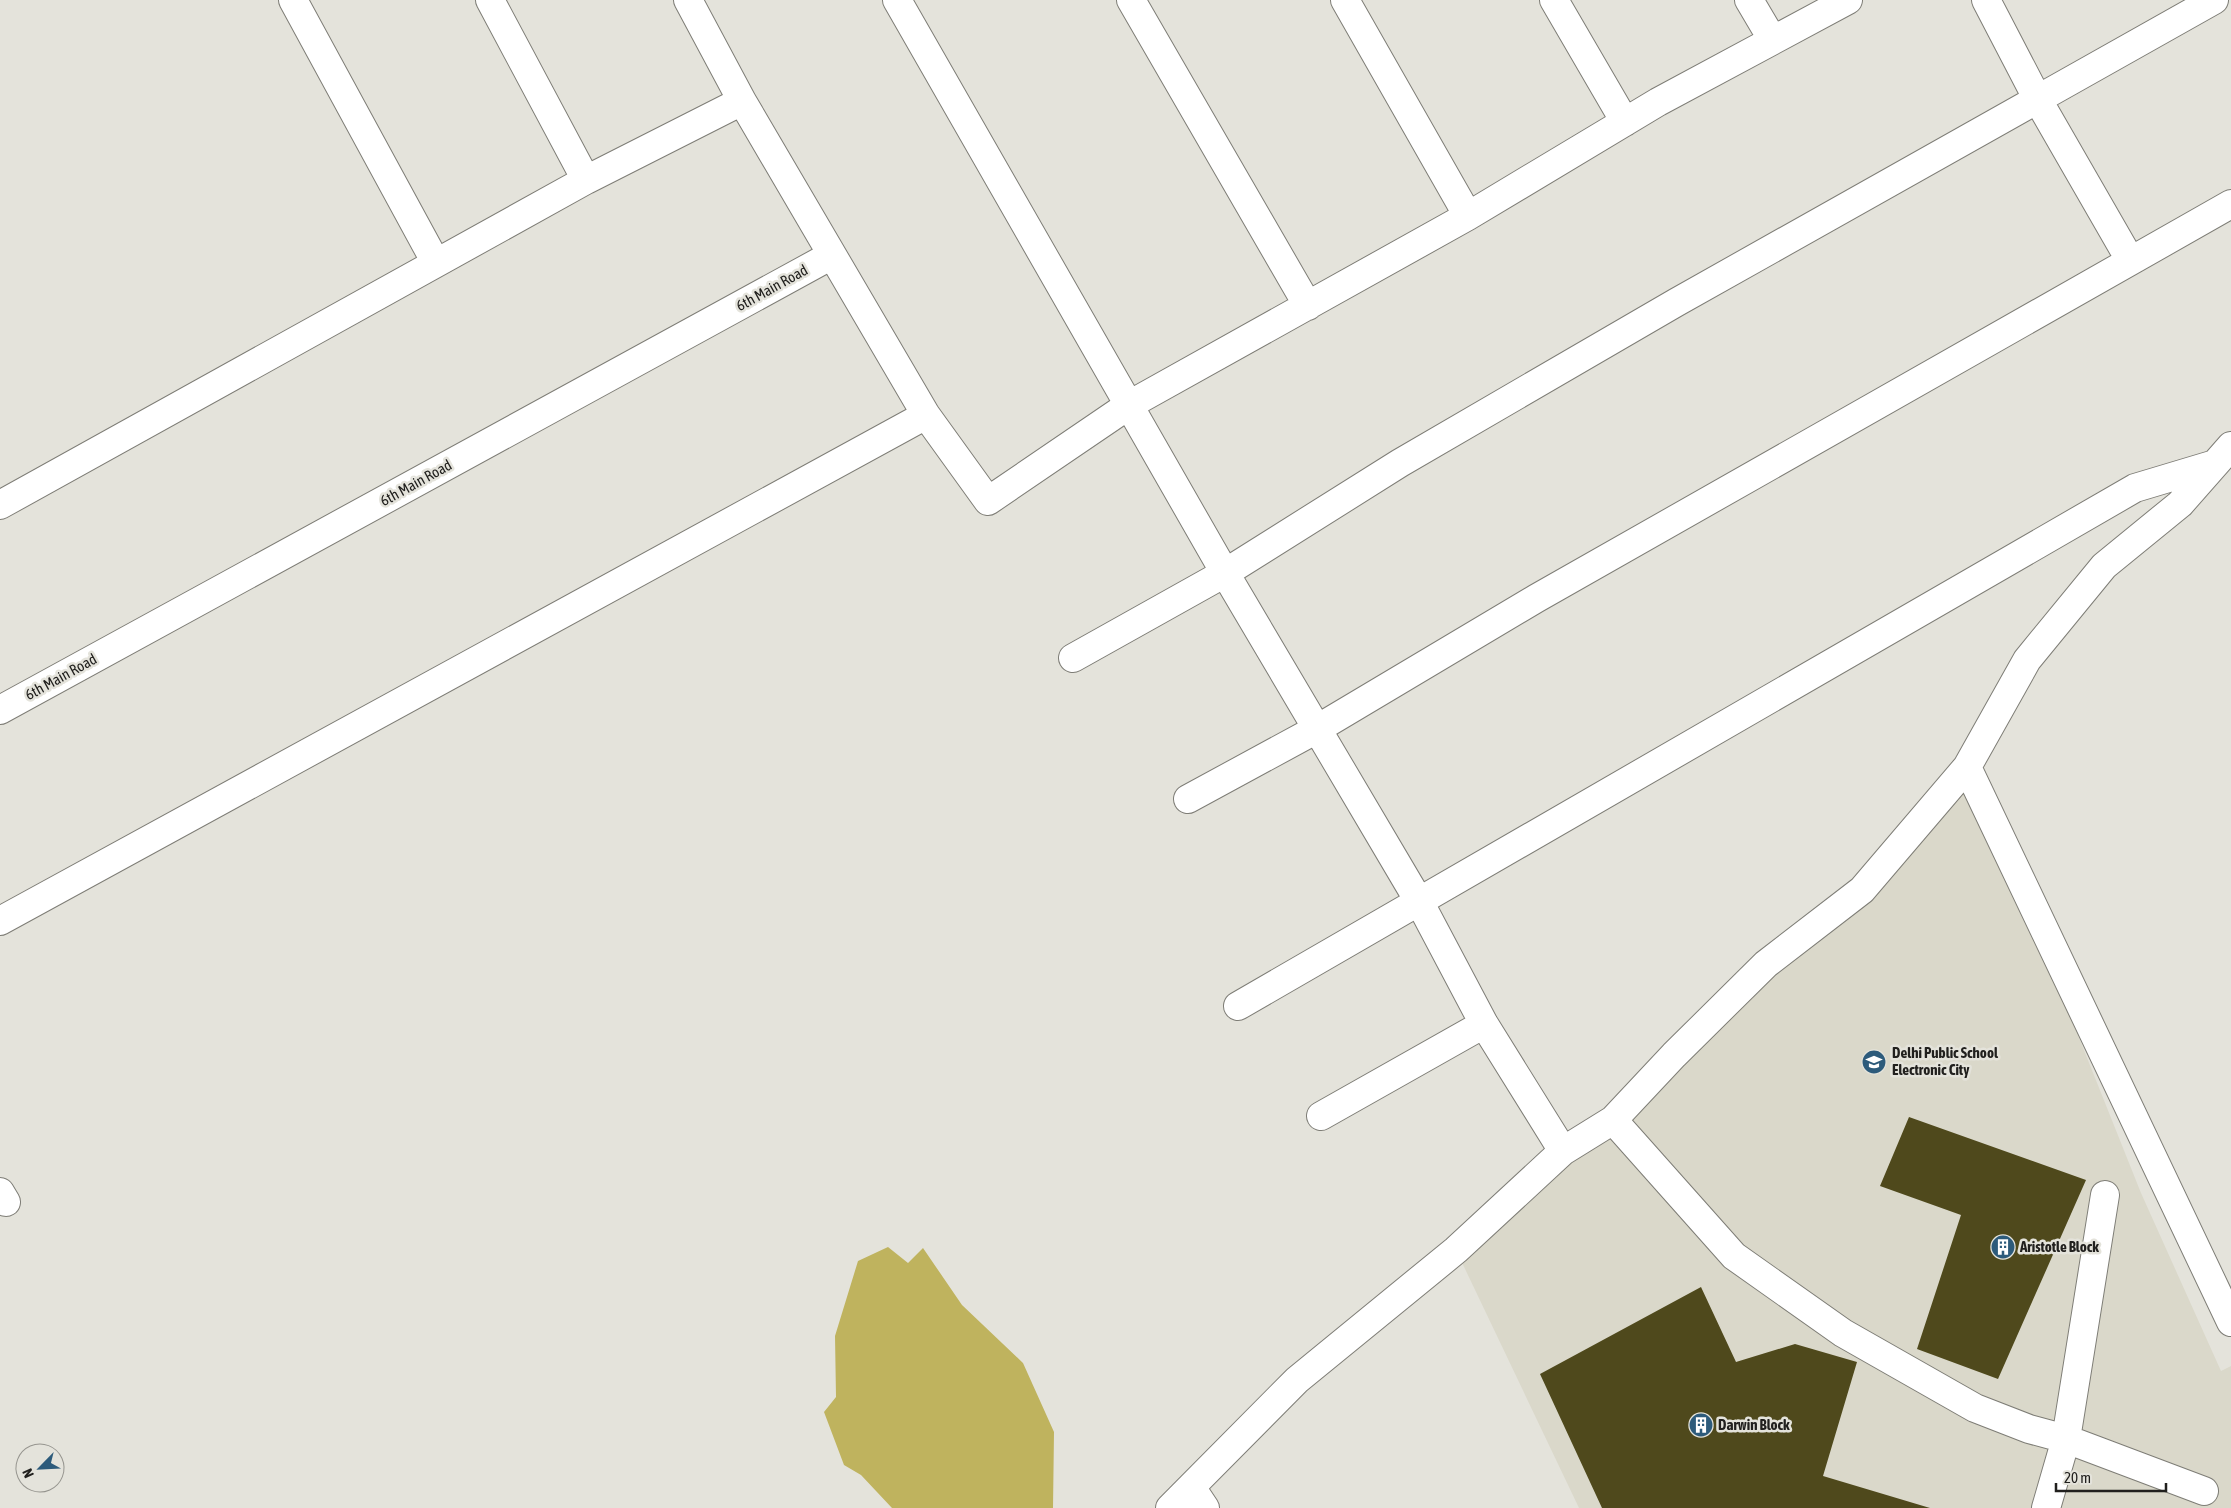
<svg xmlns="http://www.w3.org/2000/svg" width="2231" height="1508" viewBox="0 0 2231 1508" font-family="'Asap Condensed',sans-serif">
<rect width="100%" height="100%" fill="#e4e3db"/>
<path fill="#dad8ca" d="M1967,767L2046,955L2141,1193L2221,1371L2231,1366V1508H1579L1456,1250L1757,974Z"/>
<path fill="#bfb35e" d="M888,1247L908,1263L923,1248L962,1305L1023,1363L1054,1432L1053,1508H892L861,1475L844,1465L824,1412L836,1397L835,1336L858,1261Z"/>
<path fill="#4f491c" d="M1909,1117L2086,1180L1998,1379L1917,1349L1961,1215L1880,1186Z
M1701,1287L1736,1362L1795,1344L1857,1362L1823,1476L1930,1508H1602L1540,1374Z"/>
<g fill="none" stroke-linecap="round" stroke-linejoin="round">
<defs>
<path id="minor" d="M293,0L436,263
M490,0L586,180
M688,0L742,101L926,415L988,501L1129,405L1468,216L1658,102L1848,0
M897,0L1225,573L1420,903L1484,1024L1563,1151
M1131,0L1308,306
M1345,0L1468,216
M1554,0L1625,122
M1749,0L1772,39
M1986,0L2038,100L2130,260
M0,505L586,180L742,101
M1073,658L1225,573L1400,463L1677,302L2214,0
M0,710L832,255
M1967,767L2231,1322
M1188,799L1317,729L1537,598L2231,204
M0,921L926,415
M1238,1006L2135,488L2215,464
M1321,1116L1484,1024
M1613,1120L1734,1256L1843,1333L1975,1408L2029,1429L2066,1439L2204,1491
M0,1192L6,1202
M1191,1487L1205,1508
M1170,1508L1297,1380L1456,1250L1563,1151L1613,1120L1674,1055L1766,964L1862,890L1967,767L2027,660L2104,566L2180,504L2231,446
M2046,1508L2066,1439L2105,1195"/>
</defs>
<use href="#minor" stroke="#7e7d76" stroke-width="30"/>
<use href="#minor" stroke="#fff" stroke-width="28"/>
</g>
<defs>
<symbol id="school-disc" viewBox="-11 -11 22 22"><circle r="9.5" fill="#2d5b7b" stroke="#e4e3db"/><path d="M0-5L7-2L0 1L-7-2ZM-4 1L0 2.5L4 1V4Q0 6-4 4Z" fill="#fff"/></symbol>
<symbol id="building-disc" viewBox="-11 -11 22 22"><circle r="9.5" fill="#2d5b7b" stroke="#e4e3db"/><path d="M-4-6H4V6H1V3H-1V6H-4ZM-2.5-4.3h1.7v1.8h-1.7ZM.8-4.3h1.7v1.8H.8ZM-2.5-1h1.7V.8h-1.7ZM.8-1h1.7V.8H.8Z" fill="#fff"/></symbol>
</defs>
<g fill-rule="evenodd">
<use href="#school-disc" x="1860" y="1048" width="28" height="28"/>
<use href="#building-disc" x="1989" y="1233" width="28" height="28"/>
<use href="#building-disc" x="1687" y="1411" width="28" height="28"/>
</g>
<g text-anchor="middle" stroke-width="5" stroke-linejoin="round" paint-order="stroke">
<g font-size="15" fill="#21201e" stroke="#e4e3db">
<text transform="translate(772 288) rotate(-29)" y="5">6th Main Road</text>
<text transform="translate(416 483) rotate(-29)" y="5">6th Main Road</text>
<text transform="translate(61 677) rotate(-29)" y="5">6th Main Road</text>
</g>
<g font-size="15" font-weight="bold" fill="#21201e" stroke="#e4e3db" text-anchor="start">
<text x="1892" y="1058">Delhi Public School<tspan x="1892" dy="17">Electronic City</tspan></text>
<text x="2020" y="1252">Aristotle Block</text>
<text x="1718" y="1430">Darwin Block</text>
</g>
</g>
<g transform="translate(40 1468) rotate(246)"><circle r="24" fill="#e4e3db" stroke="#96958f"/>
<path d="M0-4L9 19L0 12L-9 19Z" fill="#2d5b7b"/>
<text y="-8" font-size="14" font-weight="bold" text-anchor="middle" fill="#21201e">N</text>
</g>
<path d="M2056 1483v8h110v-8" fill="none" stroke="#21201e" stroke-width="2.5"/>
<text x="2064" y="1483" font-size="15" fill="#21201e" stroke="#e4e3db" stroke-width="4" paint-order="stroke">20 m</text>
</svg>
